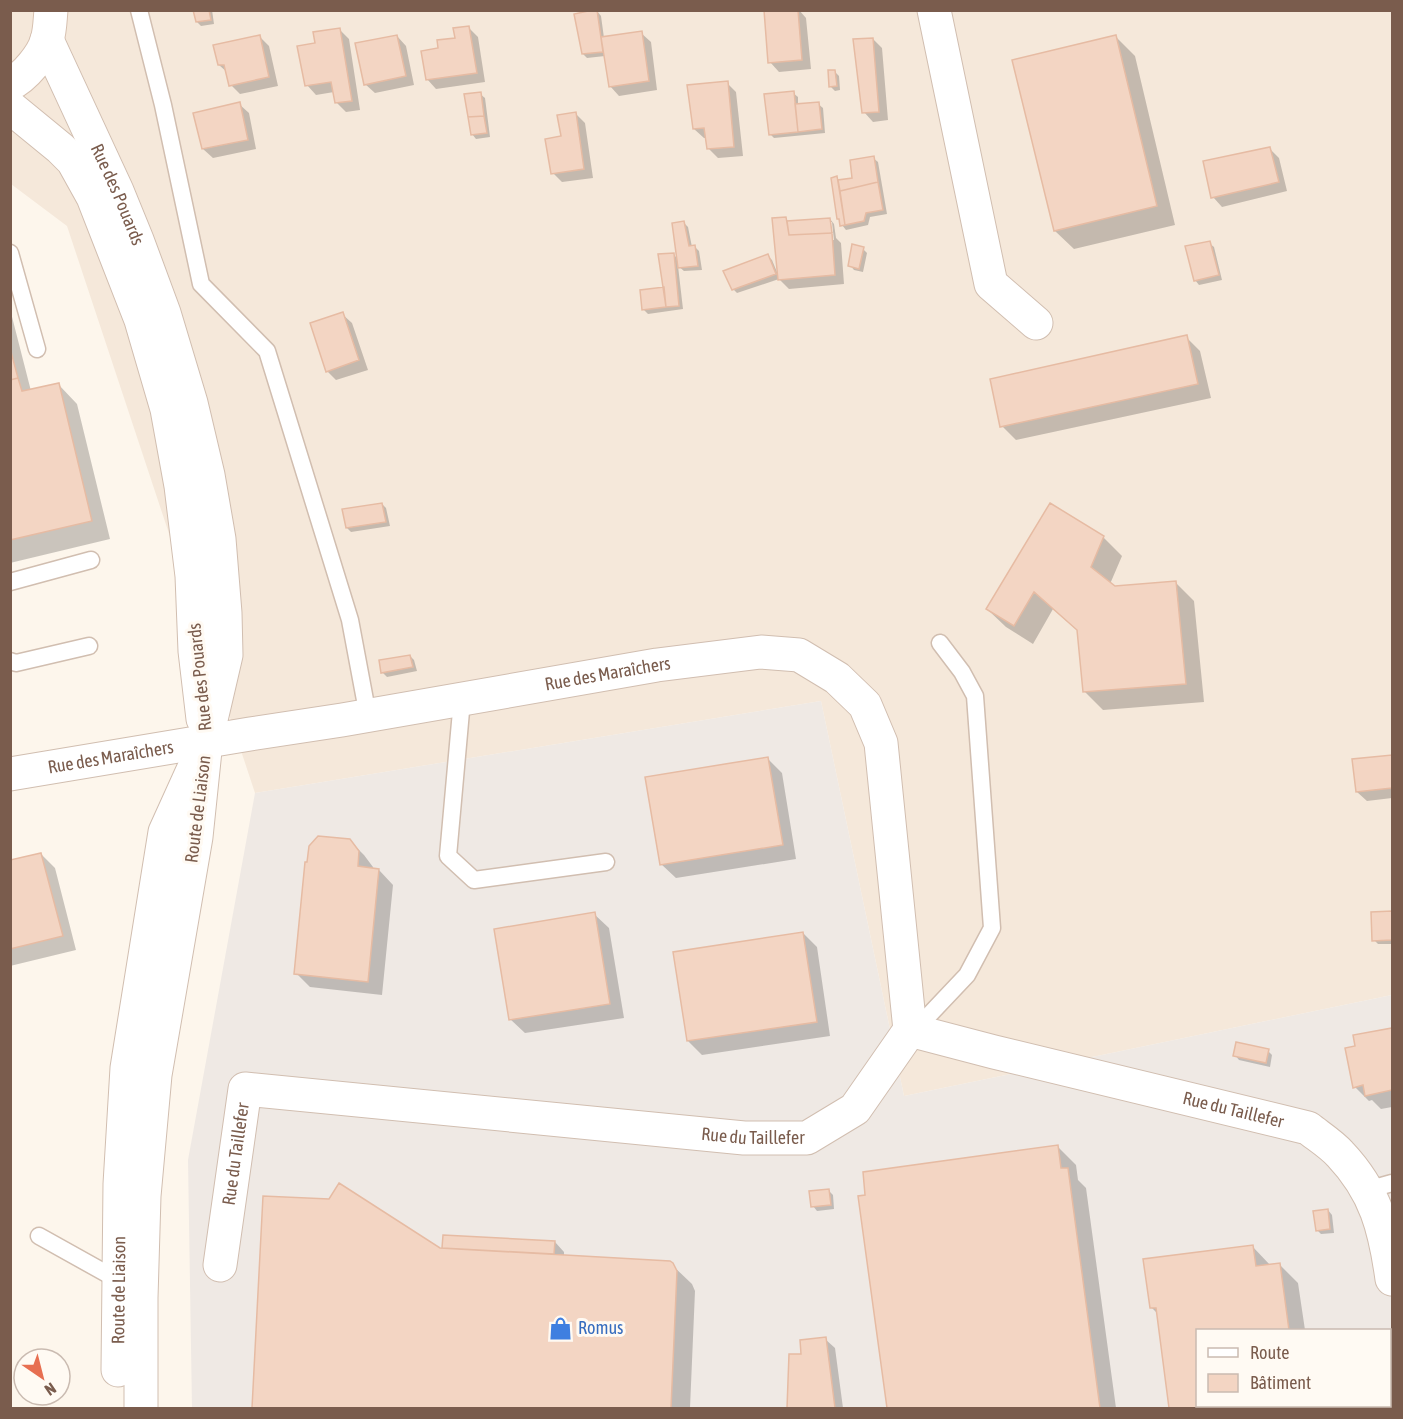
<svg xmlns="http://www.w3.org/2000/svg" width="1403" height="1419" viewBox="0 0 1403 1419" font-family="'Asap Condensed',sans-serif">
<rect width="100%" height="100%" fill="#fdf6ec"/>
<path fill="#f5e8da" d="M10,11H1392V995L904,1096L821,701L255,793L67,226L11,184Z"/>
<path fill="#efe9e4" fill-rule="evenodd" d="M821,701L904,1096L1392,995V1408H192L188,1160L255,793ZM1198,1330H1390V1406H1198Z"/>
<path fill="#0003" fill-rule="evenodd" d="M195,10H212L214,24L201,26L197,22Z
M774,10H799L806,18L811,69L779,72L770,62Z
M597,11L601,16L604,38L641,33L651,42L657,90L619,96L610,86L605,56L587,58L583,54Z
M468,27L478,37L485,82L436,89L427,79L440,49L457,39Z
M340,30L349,39L360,110L346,112L336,102L334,92L316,95L307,85L317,44Z
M397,36L406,46L414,85L375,93L365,84Z
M260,37L269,46L278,86L240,94L231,85L228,73L219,65Z
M1116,37L1135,56L1175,225L1074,249L1055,231Z
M873,39L882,48L888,120L873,122L864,112Z
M835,72L839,76L840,90L835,91L830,86Z
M727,83L736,92L743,156L718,158L708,148L707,138H704L694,129Z
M793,93L798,97V105L818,104L823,108L825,133L774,138L770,134Z
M480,94L485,98L490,137L476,139L472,134Z
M239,104L249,113L256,149L213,158L203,149Z
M576,114L585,123L593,178L562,182L553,173L562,138Z
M1269,148L1279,158L1287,191L1222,207L1213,197Z
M873,158L878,162L887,214L870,217L868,225L846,230L842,225L841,221L838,219L837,178L840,181L854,179Z
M786,219L789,222L830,219L834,224L836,238L841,243L844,284L789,289L779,279L737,293L733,289L768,256L772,260L779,277ZM829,222H832L834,240H831Z
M684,223L688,227L692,247L694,246L699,251L702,270L684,271L678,266L683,309L648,314L644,310L666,288L673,254L679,260Z
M1209,243L1214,247L1222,280L1199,285L1195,280Z
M863,249L867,253L863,272L854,270L850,265Z
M10,309L31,391L59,385L77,404L110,539L10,563Z
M342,314L352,323L368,370L336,380L327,371Z
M1186,337L1200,351L1211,398L1016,440L1002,426Z
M382,504L386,508L390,526L351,532L347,528Z
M1050,505L1103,537L1122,556L1110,584L1115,588L1176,583L1194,601L1204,702L1103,710L1084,691L1079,632L1053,609L1033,644L1006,627L987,609Z
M410,656L414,660L417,671L387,677L383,673L381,661Z
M1392,756V798L1367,801L1357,792L1354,760Z
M768,759L782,773L796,859L676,878L661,864Z
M350,841L364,855L373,867V870H379L393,885L382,995L310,987L296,973Z
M41,854L55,868L76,950L10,966V862Z
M1392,913V944H1378L1374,940L1372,914Z
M594,914L609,928L624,1018L525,1033L510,1019Z
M803,933L817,947L830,1036L702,1055L688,1041Z
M1392,1029V1107L1381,1109L1372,1100L1369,1101L1355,1087L1356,1047L1354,1037Z
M1268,1051L1272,1055L1270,1067L1239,1060L1235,1055Z
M1057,1146L1076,1165L1078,1180L1086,1188L1116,1408H888L859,1197Z
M829,1191L833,1195L834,1209L817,1211L813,1206Z
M264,1198L446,1250L444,1248L555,1242L564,1252V1256L672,1265L692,1284L695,1291L690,1408H253Z
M1328,1210L1332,1215L1334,1233L1321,1234L1317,1230Z
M1252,1246L1271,1266L1280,1265L1298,1283L1305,1330H1198V1406H1315V1408H1170L1158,1314L1151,1307Z
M825,1339L835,1348L843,1408H788L791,1355H803Z"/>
<path fill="#f3d5c3" stroke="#e6bba3" stroke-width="1.5" d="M193,10H209L211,20L196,22Z
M593,10H597L603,52L582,54L574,14Z
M764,10H798L802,60L768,63Z
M469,26L477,73L426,80L421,51L438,48L437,40L455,38L453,28Z
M340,28L352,101L335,103L331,82L305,86L297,46L315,43L313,32Z
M642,31L649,81L609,87L601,37Z
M260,35L269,77L229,86L224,65H218L213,45Z
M397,35L406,76L364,85L355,43Z
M1116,35L1157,206L1054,231L1012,60Z
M873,38L879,112L862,113L853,39Z
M828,70H835L837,86L829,87Z
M728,81L734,147L707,149L704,128L693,129L687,85Z
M794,91L798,132L769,135L764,94Z
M481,92L484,116L468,117L464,94Z
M240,102L248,140L202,149L193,113Z
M819,102L822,129L798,132L795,104Z
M576,112L584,169L551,174L545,139L561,136L557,115Z
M484,116L487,133L471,135L468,117Z
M1270,147L1279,182L1211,198L1203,161Z
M874,156L878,182L840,191L838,180L852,178L850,160Z
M837,176L845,225L840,226L839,219H837L831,178Z
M878,182L883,210L866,213L864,221L845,225L840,191Z
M786,217L789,235L832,233L835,275L778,280L772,218Z
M830,218L832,233L789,235L787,221Z
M684,221L689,246L695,245L698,266L678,268L672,223Z
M1210,241L1219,275L1194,281L1185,246Z
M852,244L864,247L859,269L848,266Z
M674,253L679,306L666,307L658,254Z
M768,254L776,274L732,290L723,271Z
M664,287L666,307L642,310L640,290Z
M343,312L359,360L326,372L310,323Z
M1187,335L1198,384L1000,427L990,379Z
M10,348L18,378L10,380Z
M18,378L22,391L59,383L92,521L10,540V380Z
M382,503L386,522L346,528L342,509Z
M1050,503L1104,536L1091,567L1115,586L1176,581L1186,684L1083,692L1077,630L1034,592L1014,626L986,609Z
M410,655L413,667L381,673L379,660Z
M1392,755V788L1356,792L1352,759Z
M768,757L783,845L660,865L645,777Z
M318,836L350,839L359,851L358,866L379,869L368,982L294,974L305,862H307L309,846Z
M41,853L63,936L10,949V860Z
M1392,911V940L1372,941L1371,912Z
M595,912L610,1004L509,1020L494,929Z
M803,932L817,1022L687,1041L673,952Z
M1392,1028V1090L1365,1096L1363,1085L1353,1088L1345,1048L1355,1046L1353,1035Z
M1236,1042L1269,1049L1266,1063L1233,1056Z
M1058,1145L1061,1168H1068L1100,1408H887L858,1196L865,1195L863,1172Z
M339,1183L440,1248L670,1261L673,1263L677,1271L671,1408H252L263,1196L329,1199Z
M829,1189L831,1205L811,1207L809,1191Z
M1328,1209L1330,1229L1316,1231L1313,1211Z
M443,1235L555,1241L554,1254L442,1248Z
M1253,1245L1256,1266L1280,1263L1289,1330H1198V1406H1299L1300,1408H1169L1156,1308H1150L1143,1259Z
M826,1337L835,1408H787L789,1354H801L800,1340Z"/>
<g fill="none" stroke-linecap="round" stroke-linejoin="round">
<defs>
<path id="service" d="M139,10L163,105L201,284L267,351L350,620L368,716
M10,253L37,349
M10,582L91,560
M10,661L16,663L89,646
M462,700L448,856L474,880L606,862
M914,1031L967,975L992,928L975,696L962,672L940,643
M1367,1190L1392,1183
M39,1236L118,1280"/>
<g id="minor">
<path d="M934,10L991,284L1036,323"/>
<path id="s1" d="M10,774L250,734L342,720L657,665L761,652L799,655L837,678L865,705L881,743L910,1030"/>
<path id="s2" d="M910,1030L994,1052L1308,1128C1318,1136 1331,1144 1340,1154C1376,1192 1385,1229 1392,1279"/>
<path id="s3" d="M220,1265L245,1089L744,1138H807L855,1109L910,1030"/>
</g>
<g id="tertiary">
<path id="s4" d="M47,40L117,191L137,240L164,313L191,403L208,475L219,539L225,613L226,655L206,741L196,837L155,1075L144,1196L141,1298V1408"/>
<path d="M10,107L60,148L73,161L93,197L141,320L167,409L181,486L192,576L195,651L203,719"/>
<path id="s5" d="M118,1370L120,1184L127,1068L165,832L194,768"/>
</g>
<path id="secondary" d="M10,84C25,77 43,55 47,40C50,31 50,20 51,10"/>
</defs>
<use href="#service" stroke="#d1beb0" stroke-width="19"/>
<use href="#minor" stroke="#d1beb0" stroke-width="35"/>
<use href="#tertiary" stroke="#d1beb0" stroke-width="35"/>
<use href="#secondary" stroke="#d6c0b0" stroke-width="35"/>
<use href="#service" stroke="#fff" stroke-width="16"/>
<use href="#minor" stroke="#fff" stroke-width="33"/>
<use href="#tertiary" stroke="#fff" stroke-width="33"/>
<use href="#secondary" stroke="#fff" stroke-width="33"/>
</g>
<defs>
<symbol id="shop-bare" viewBox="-9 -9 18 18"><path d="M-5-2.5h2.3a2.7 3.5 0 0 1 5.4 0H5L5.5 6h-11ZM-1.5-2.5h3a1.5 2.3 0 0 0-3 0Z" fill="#3f7fe0" stroke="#fffaf3" stroke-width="2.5" paint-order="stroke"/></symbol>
</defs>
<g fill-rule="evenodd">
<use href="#shop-bare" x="544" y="1312" width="33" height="33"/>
</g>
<g text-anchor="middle" stroke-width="6" stroke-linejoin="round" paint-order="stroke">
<g font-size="18" fill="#7a5c4d" stroke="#fffaf3">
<text dy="6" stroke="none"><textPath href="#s4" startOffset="170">Rue des Pouards</textPath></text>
<text dy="6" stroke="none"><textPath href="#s1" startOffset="606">Rue des Maraîchers</textPath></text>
<text transform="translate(200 677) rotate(-96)" y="6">Rue des Pouards</text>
<text dy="6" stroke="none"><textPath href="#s1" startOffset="102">Rue des Maraîchers</textPath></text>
<text transform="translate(198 809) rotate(-83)" y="6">Route de Liaison</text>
<text dy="6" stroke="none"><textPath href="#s2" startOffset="333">Rue du Taillefer</textPath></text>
<text dy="6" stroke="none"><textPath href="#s3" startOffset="688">Rue du Taillefer</textPath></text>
<text dy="6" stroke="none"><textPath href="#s3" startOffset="112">Rue du Taillefer</textPath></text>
<text dy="6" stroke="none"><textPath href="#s5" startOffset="80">Route de Liaison</textPath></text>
</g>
<g font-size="18" fill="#366cbe" stroke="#fffaf3" text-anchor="start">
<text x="578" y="1334">Romus</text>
</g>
</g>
<rect width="1403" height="1419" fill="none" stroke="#7a5c4d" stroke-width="24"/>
<rect x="1196" y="1329" width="195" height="78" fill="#fffaf3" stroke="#cabbb1" stroke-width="1.5"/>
<rect x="1208" y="1348" width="30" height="9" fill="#ffffff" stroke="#cabbb1" stroke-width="1.5"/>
<text x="1250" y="1359" font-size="18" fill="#7a5c4d">Route</text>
<rect x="1208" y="1374" width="30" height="18" fill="#f3d5c3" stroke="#cabbb1" stroke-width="1.5"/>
<text x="1250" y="1389" font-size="18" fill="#7a5c4d">Bâtiment</text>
<g transform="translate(42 1377) rotate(145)"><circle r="28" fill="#fffaf3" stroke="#cabbb1" stroke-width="1.5"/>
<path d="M0-4.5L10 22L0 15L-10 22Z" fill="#e76f51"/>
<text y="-9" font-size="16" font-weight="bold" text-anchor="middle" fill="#7a5c4d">N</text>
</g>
</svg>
